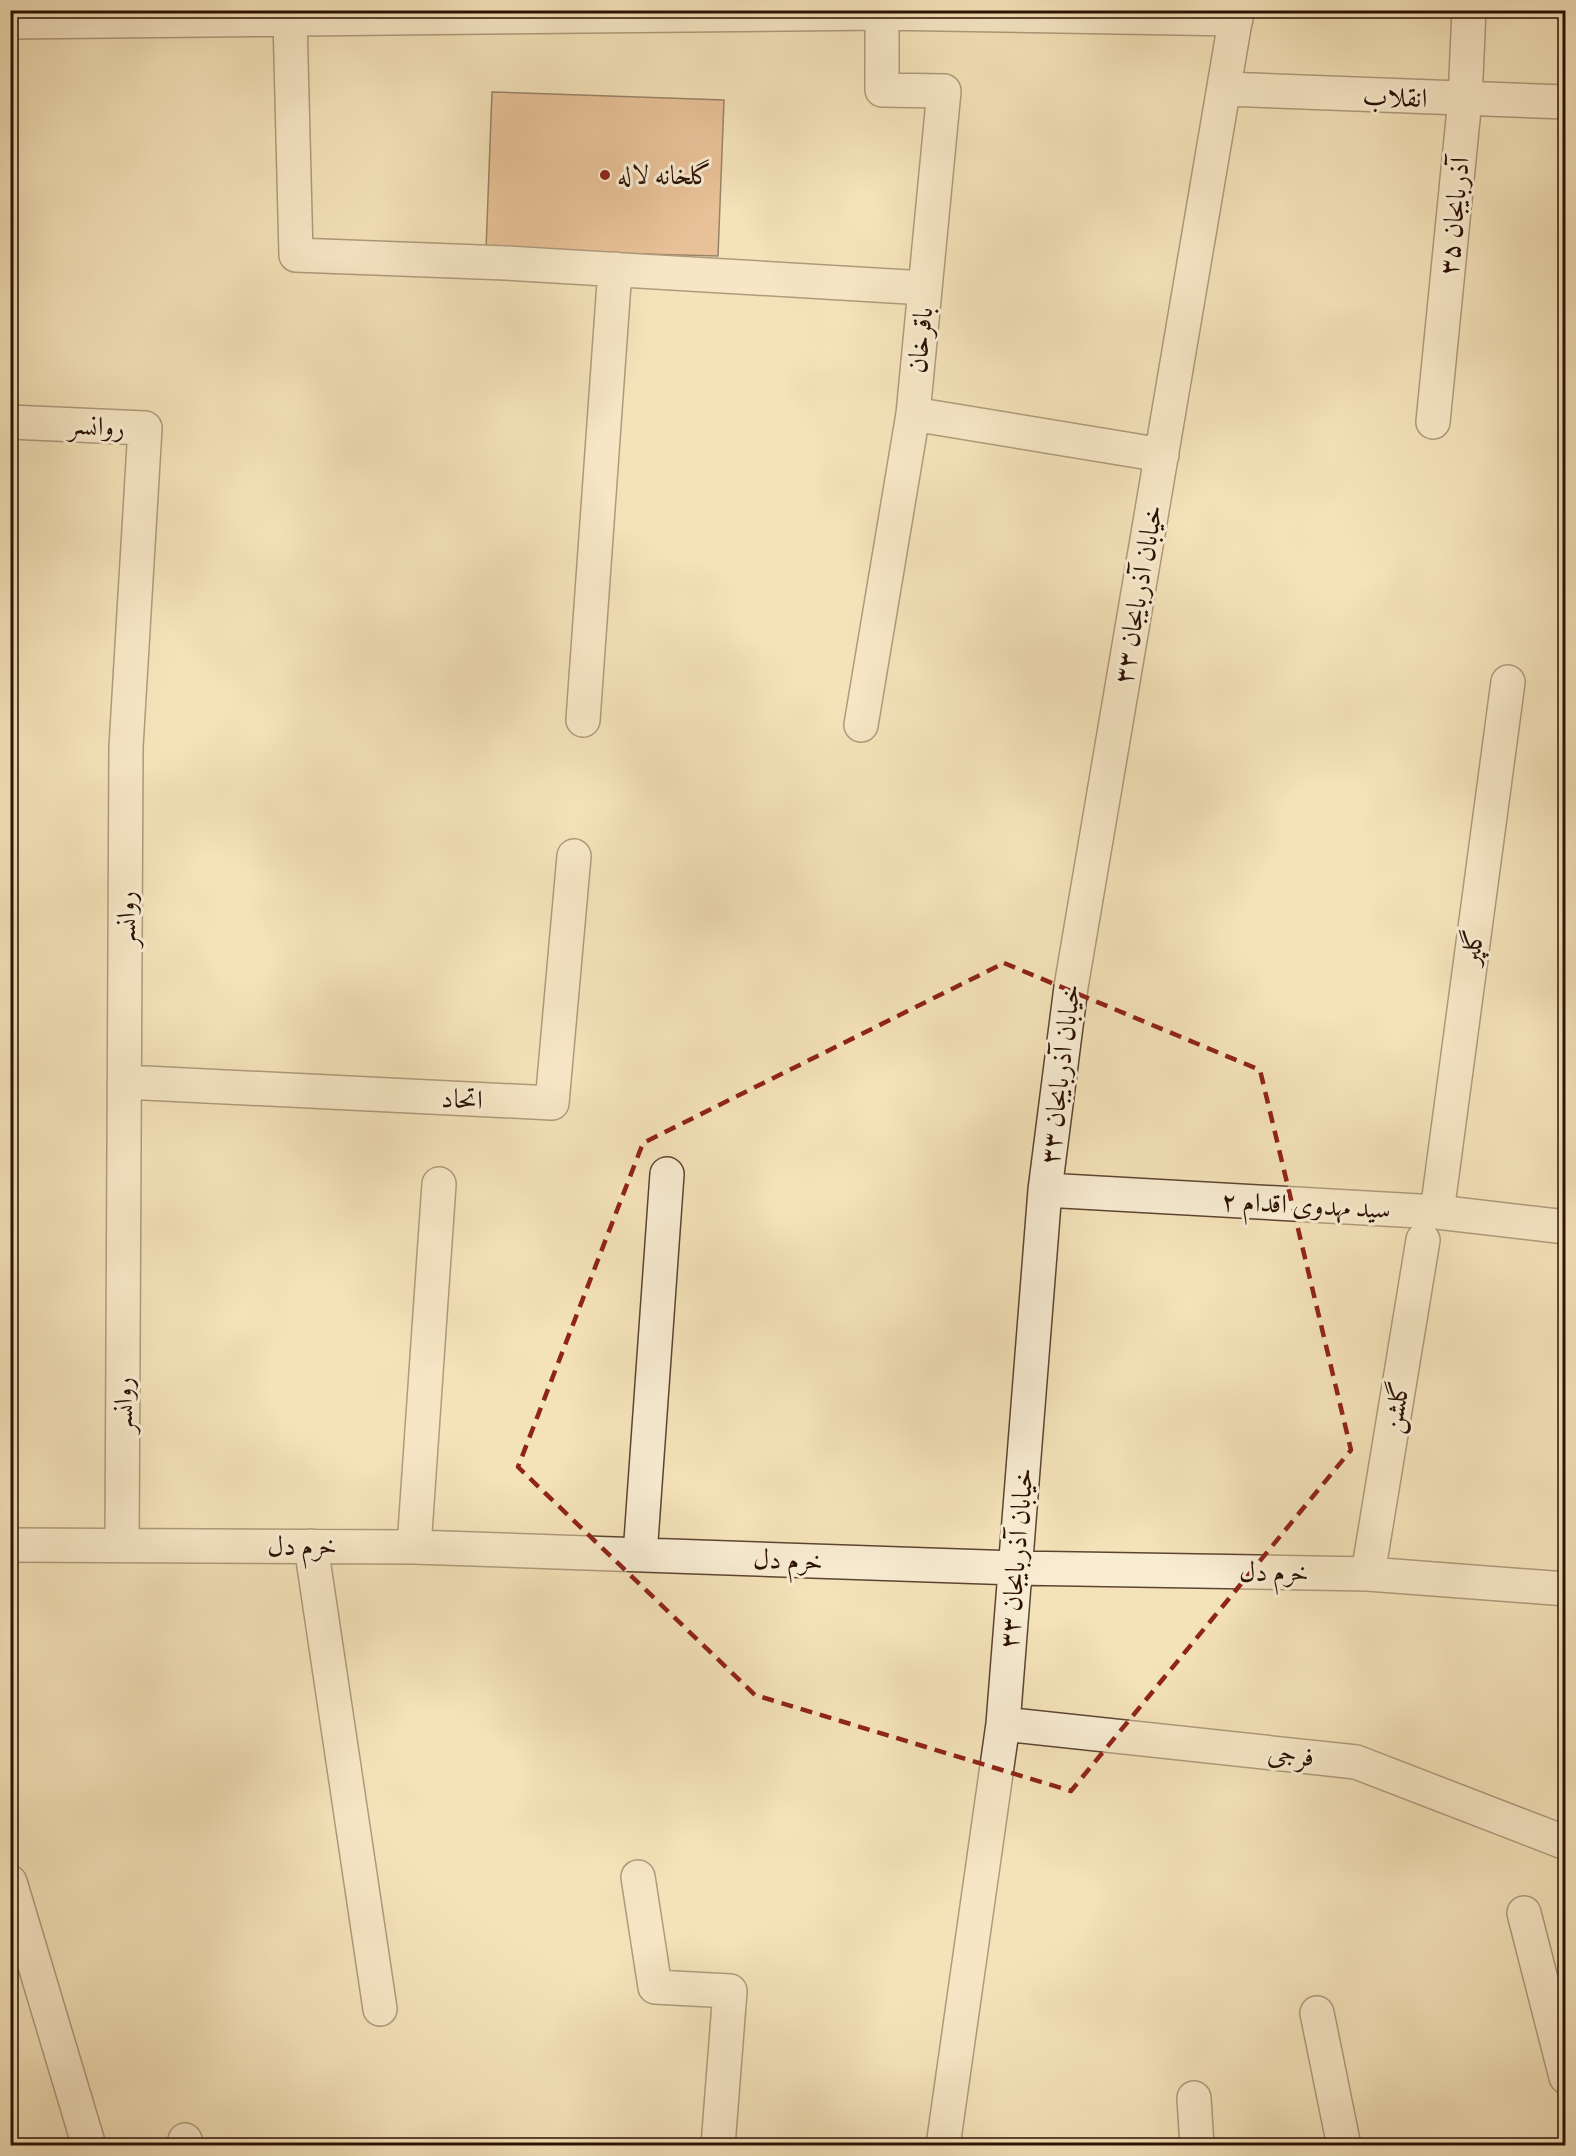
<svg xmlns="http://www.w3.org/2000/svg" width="1576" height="2156" viewBox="0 0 1576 2156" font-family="'EB Garamond',Amiri,serif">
<rect width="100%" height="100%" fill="#f4e2b9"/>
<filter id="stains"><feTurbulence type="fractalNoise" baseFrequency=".00333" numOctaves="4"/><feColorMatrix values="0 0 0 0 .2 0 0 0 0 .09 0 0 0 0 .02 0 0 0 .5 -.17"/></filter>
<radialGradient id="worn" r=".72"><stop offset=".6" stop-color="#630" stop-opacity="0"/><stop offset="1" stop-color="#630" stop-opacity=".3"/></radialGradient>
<path fill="#d99a70" stroke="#2b1003" stroke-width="1.5" d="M492,92L724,100L718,256L486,250Z"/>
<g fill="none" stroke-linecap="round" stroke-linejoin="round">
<defs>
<path id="minor" d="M290,19L296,255L506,263L925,288
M10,22L882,13L1236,19
M1224,89L1566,102
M913,414L1162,455
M10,422L145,428L126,747L122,1545
M1433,422L1465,99L1469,10
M583,720L615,269
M861,725L913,414L944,91L882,90V13
M125,1082L552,1103L574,856
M1045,1190L1437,1212L1566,1227
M1437,1212L1508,682
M10,1545L414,1547L1016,1568L1368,1574L1566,1589
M311,1546L380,2009
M414,1547L439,1184
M640,1555L667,1174
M1368,1574L1423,1240
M1003,1724L1356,1762L1566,1843
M638,1877L655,1987L730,1991L718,2146
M10,1882L89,2146
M1524,1913L1566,2077
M1317,2013L1344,2146
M1194,2098L1197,2146
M185,2140L187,2146
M943,2146L1003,1724L1045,1190L1071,987L1237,10"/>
</defs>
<use href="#minor" stroke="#5d4430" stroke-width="36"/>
<use href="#minor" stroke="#f8ecd2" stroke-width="33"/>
</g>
<path d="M0 0H1576V2156H0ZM1004,963L1260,1070L1351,1450L1071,1791L755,1695L518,1467L643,1143Z" fill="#f4e2b9" fill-opacity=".55" fill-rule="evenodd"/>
<path fill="none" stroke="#8f2418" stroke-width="4.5" stroke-dasharray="12 8" stroke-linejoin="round" d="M1004,963L1260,1070L1351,1450L1071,1791L755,1695L518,1467L643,1143Z"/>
<circle fill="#8f2418" stroke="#f8ecd2" stroke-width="2" cx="605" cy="175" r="6"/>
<g text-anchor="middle" stroke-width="6" stroke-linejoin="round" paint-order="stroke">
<g font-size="27" fill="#2b1003" stroke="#f8ecd2">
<text transform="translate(1395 97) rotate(2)" y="9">انقلاب</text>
<text transform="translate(1454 216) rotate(-84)" y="9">آذربایجان ۳۵</text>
<text transform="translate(920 340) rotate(-84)" y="9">باقرخان</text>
<text transform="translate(97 426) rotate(3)" y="9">روانسر</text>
<text transform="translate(1138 594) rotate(-80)" y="9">خیابان آذربایجان ۳۳</text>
<text transform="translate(126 919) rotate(-90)" y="9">روانسر</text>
<text transform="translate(1472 947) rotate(-82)" y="9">گلپر</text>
<text transform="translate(1060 1074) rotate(-83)" y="9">خیابان آذربایجان ۳۳</text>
<text transform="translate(462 1099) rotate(3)" y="9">اتحاد</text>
<text transform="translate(1306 1205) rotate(3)" y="9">سید مهدوی اقدام ۲</text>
<text transform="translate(123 1405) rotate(-90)" y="9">روانسر</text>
<text transform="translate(1396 1407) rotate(-81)" y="9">گلشن</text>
<text x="302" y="1555">خرم دل</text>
<text transform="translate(1016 1558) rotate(-85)" y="9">خیابان آذربایجان ۳۳</text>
<text transform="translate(788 1560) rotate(2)" y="9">خرم دل</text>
<text transform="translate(1274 1572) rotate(1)" y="9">خرم دل</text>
<text transform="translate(1291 1755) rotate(6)" y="9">فرجی</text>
</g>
<g font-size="27" fill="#2b1003" stroke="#f8ecd2" text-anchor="start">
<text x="617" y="184">گلخانه لاله</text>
</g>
</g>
<rect width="1576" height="2156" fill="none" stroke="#f4e2b9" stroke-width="36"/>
<rect x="12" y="12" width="1552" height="2132" fill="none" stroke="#2b1003" stroke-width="3"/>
<rect x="18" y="18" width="1540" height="2120" fill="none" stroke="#2b1003" stroke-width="1.5"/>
<rect width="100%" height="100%" filter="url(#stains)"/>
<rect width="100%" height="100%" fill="url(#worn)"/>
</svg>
